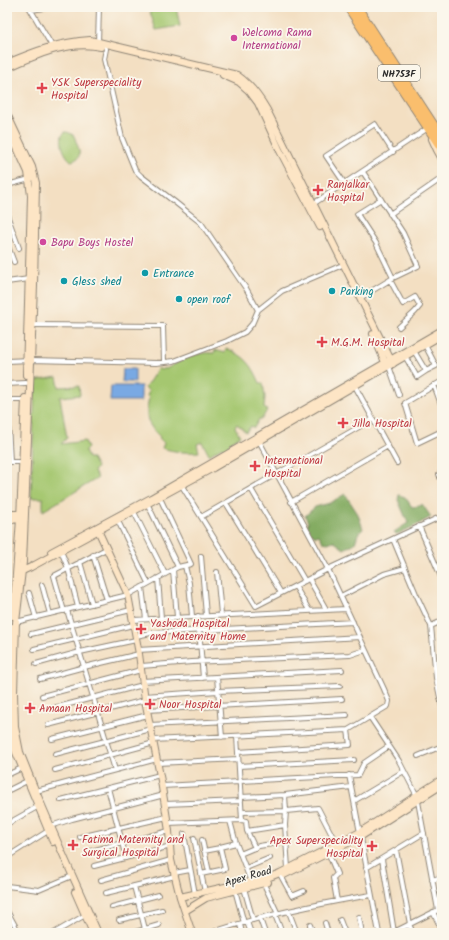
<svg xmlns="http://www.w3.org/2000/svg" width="449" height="940" viewBox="0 0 449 940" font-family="Kalam,sans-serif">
<rect width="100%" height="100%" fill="#fbf7ec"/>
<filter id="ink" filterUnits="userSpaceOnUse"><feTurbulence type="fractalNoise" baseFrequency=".025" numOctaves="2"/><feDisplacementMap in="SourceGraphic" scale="8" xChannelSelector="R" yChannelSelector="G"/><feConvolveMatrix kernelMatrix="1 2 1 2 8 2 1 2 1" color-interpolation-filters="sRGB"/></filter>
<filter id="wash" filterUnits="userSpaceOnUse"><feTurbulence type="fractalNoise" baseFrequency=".012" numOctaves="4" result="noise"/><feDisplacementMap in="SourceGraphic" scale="16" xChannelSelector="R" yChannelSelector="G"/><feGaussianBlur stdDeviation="0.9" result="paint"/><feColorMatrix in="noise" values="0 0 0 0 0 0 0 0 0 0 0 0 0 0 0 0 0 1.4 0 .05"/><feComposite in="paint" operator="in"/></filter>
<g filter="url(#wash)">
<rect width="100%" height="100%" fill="#f3dfc2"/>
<path fill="#a5c770" stroke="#68794e" d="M158,7H176L180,26L156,30L149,9Z
M65,132C68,132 71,133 74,136C75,138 76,142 77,144C80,152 82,159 71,161C64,155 60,144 62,135Z
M226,348C245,356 252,364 260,383H263L265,397L264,408L267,410L262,419H259L254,428L251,426L246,432L237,424L235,427L240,436L230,442L231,445L224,450L222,447L209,455L202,442L197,444L199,452C186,453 175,452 162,448L164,443L159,438L160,437C146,423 145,417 149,398L147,396L149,391L145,388L158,368L161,370L164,368L166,369C182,360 196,351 214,353L215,350L225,353Z
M57,377L59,387L79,386L80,395L60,397L67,438L61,444L85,441L88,448L85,451L88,458H92L97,467L94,472L98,478L43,511V498H31L35,381Z"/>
<path fill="#84ac62" stroke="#586c46" d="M345,494L358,514L363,529L358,534L355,543L344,549L333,541L328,543L323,542L319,535L316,536L309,532L307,527L308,522L305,516L315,507L330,503Z
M399,495L405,497L412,507L420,506L422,504L431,517C423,521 416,526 408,529C403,530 401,534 396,534L394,532L408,523L398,500Z"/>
<path fill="#79a9e3" stroke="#526a87" d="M123,369H135V382H122Z
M111,386H141V401H110Z"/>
</g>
<g filter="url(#ink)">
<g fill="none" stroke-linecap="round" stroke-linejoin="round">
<defs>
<path id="street" d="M29,7L52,46
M31,10L51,7
M98,43L99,7
M105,44L106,49L104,59L122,138L135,170L141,176L176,203L201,223L247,290L258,310
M7,149L16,144
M345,184L326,156L375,124L393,152
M7,185L30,179
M381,199L357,214L376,243L393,278
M313,204L428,128
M390,214L442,178
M7,215L19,248
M7,244L14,262
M390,280L403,304L415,297L420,306L415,312L399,327
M7,282L29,279
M360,298L393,278L418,266L403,233L363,172
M32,325L163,326L164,362
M425,345L436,366L426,371
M405,356L417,377L426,371L414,351
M7,361L31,360L156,363L174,361L227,341L245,332L252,324L258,310L282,291L340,266
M389,366L399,395
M442,381L405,403L417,443L442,431
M7,384L26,383
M434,385L442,407
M355,386L397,463
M7,400H27
M7,403L10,462
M7,462H25
M439,474L442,483
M182,486L256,606L328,569L442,516
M251,489L305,581
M291,502L388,446
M226,503L281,593
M148,505L178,567
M134,512L165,574
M201,517L373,419
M118,521L148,583
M419,526L442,579
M393,539L416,594L431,626L442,621
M61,551L68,568L78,607
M93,555L107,600
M201,556L206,615
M80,562L92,604
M185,566L189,583L192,616
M173,570L177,617
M217,572L221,614
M158,578L161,618
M309,579L326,609
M42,585L50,614
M295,586L309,610
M142,587L146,619
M29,593L36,618
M341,596L384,574L405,568
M67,610L115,770
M64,611L54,576L106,549
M198,616L203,678
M133,620L346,609
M16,622L128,595L178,567L191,564L160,498
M431,626L436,678L442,707
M31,634L131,610
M136,636L151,633L353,622
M34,649L133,625
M138,650L360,637
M36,664L80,652L136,640
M141,666L192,662L350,655L365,650
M217,677L222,737
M436,678L442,676
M40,679L84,667L139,654
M142,681L342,670
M42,696L141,670
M144,696L218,691L340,686
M46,710L143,685
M147,710L342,699
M370,717L399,761L417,796L438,910
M48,725L145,700
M150,725L347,715
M237,736L242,820L246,821L247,831L255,848
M52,739L148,715
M153,740L348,730L388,706L389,701L384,689L328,569L258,439
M7,745L14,740
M238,752L350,745L348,730
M55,754L151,729
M418,756L442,746
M158,763L238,759
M239,766L354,760
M55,770L154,743
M7,775L22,768
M349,775L379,933
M240,781L358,775L364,763L389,746
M162,786L240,782
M108,788L126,858
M7,791L27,781
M36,791L157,759
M285,795L286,811L285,825L288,868
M241,797L285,795L351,787
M61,800L160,775
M354,801L404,771
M165,804L241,801
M242,812L286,811L318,808L336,843
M230,821L236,843L251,882
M168,823L242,820
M7,824L39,806
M51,826L72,819L164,795
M247,831L285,825
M184,834L195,894
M80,837L167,817
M194,838L205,892
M202,840L209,872
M396,850L410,924
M204,851L220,848
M87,852L169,831
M328,852L337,874L333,878L337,901
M240,854L259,846L278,843
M7,857L48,831
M382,859L394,932
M94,866L171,846
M246,868L270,858
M366,868L424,833
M174,873L190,870
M201,874L225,869L220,847L236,843
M281,876L292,896L304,891
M101,880L171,860
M432,880L442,877
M263,882L278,914
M7,886L39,890L72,876
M134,886L146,933
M244,888L253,920
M235,890L244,923
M106,893L175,876
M112,907L158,895
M7,911L19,933
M289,912L297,933
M433,912L442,930
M275,915L282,933
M359,917L362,933
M260,919L265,933
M119,920L162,910
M340,920L345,933
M247,922L251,933
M325,923L328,933
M240,924L242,933
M409,924L413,933
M310,925L313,933
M54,933L87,914
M132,933L159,925
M210,933C262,915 317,904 371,895
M392,933L442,908"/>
<path id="secondary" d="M7,63C35,51 59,42 90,40L237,75C250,84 259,96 267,110L393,364
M7,68C37,55 68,40 101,47
M223,75L239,82L249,91L258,103L280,151L320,227
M7,114L32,167L36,183L34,286L25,514L23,562L16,622L14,693L15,727L20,752L34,787L65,859L98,933
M7,126L28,172L31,196L26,375
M432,139L437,150L442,159
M373,334L387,367
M7,514H23
M7,520L24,519
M97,528L128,595L139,654L145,700L161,781L169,831L171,860L180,897L192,933
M51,552L151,498L442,330
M20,572L31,567L213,468L442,335
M13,616L20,519L25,398
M12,627L10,698L12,743L53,842
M284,875L360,837L442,785
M75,892L93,933
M180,897L234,885L262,880L280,873L360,832L442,779
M185,911L206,898L268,882"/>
<path id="highway" d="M348,7L442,149
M357,7L442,138"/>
</defs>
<use href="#street" stroke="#8f8576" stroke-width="6"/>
<use href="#secondary" stroke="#8f8576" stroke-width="8"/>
<use href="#highway" stroke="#8f8576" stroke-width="10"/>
<use href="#street" stroke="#fff" stroke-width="4"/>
<use href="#secondary" stroke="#fde5c5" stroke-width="6"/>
<use href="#highway" stroke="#fabe6d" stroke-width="8"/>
</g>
</g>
<g fill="#d1479c" stroke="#fbf7ec" stroke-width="1.5">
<circle cx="234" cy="38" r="4"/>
<circle cx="43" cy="242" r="4"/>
</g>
<g fill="#e0444e" stroke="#fbf7ec" stroke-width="1.5">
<path d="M40 82h4v4h4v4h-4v4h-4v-4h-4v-4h4z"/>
<path d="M316 184h4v4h4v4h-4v4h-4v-4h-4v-4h4z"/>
<path d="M320 336h4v4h4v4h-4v4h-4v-4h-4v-4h4z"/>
<path d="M341 417h4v4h4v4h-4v4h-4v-4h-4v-4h4z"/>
<path d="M253 460h4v4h4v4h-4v4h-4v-4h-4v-4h4z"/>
<path d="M139 623h4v4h4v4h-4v4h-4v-4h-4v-4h4z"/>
<path d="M148 698h4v4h4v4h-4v4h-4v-4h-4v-4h4z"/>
<path d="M28 702h4v4h4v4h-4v4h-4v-4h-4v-4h4z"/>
<path d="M71 839h4v4h4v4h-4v4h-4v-4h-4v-4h4z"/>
<path d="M370 840h4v4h4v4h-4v4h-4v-4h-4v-4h4z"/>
</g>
<g fill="#0f9aa8" stroke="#fbf7ec" stroke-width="1.5">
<circle cx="145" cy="273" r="4"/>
<circle cx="64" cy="281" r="4"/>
<circle cx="332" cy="291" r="4"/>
<circle cx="179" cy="299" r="4"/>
</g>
<g text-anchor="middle" stroke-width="3.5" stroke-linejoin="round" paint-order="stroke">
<rect fill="#fbf7ec" stroke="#696865" stroke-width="1" x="378" y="65" width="42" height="16" rx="3"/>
<g font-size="10" font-weight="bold" fill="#2b2b2b">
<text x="399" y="77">NH753F</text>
</g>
<g font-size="11" fill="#b23c85" stroke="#fbf7ec" text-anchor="start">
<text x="242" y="36">Welcoma Rama<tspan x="242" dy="13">International</tspan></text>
<text x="51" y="246">Bapu Boys Hostel</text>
</g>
<g font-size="11" fill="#be3a42" stroke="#fbf7ec" text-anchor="start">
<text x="51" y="86">YSK Superspeciality<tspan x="51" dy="13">Hospital</tspan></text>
<text x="327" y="188">Ranjalkar<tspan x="327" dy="13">Hospital</tspan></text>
<text x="331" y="346">M.G.M. Hospital</text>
<text x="352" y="427">Jilla Hospital</text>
<text x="264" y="464">International<tspan x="264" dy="13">Hospital</tspan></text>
<text x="150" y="627">Yashoda Hospital<tspan x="150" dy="13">and Maternity Home</tspan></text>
<text x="159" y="708">Noor Hospital</text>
<text x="39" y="712">Amaan Hospital</text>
<text x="82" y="843">Fatima Maternity and<tspan x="82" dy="13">Surgical Hospital</tspan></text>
<text x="363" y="844" text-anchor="end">Apex Superspeciality<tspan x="363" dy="13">Hospital</tspan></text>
</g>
<g font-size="11" fill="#0d838f" stroke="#fbf7ec" text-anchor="start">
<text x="153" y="277">Entrance</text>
<text x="72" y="285">Gless shed</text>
<text x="340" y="295">Parking</text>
<text x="187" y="303">open roof</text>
</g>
<g font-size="11" fill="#2b2b2b" stroke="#fbf7ec">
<text transform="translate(248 876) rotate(-16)" y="4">Apex Road</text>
</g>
</g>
<rect width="449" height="940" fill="none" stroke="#fbf7ec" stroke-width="24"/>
</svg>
